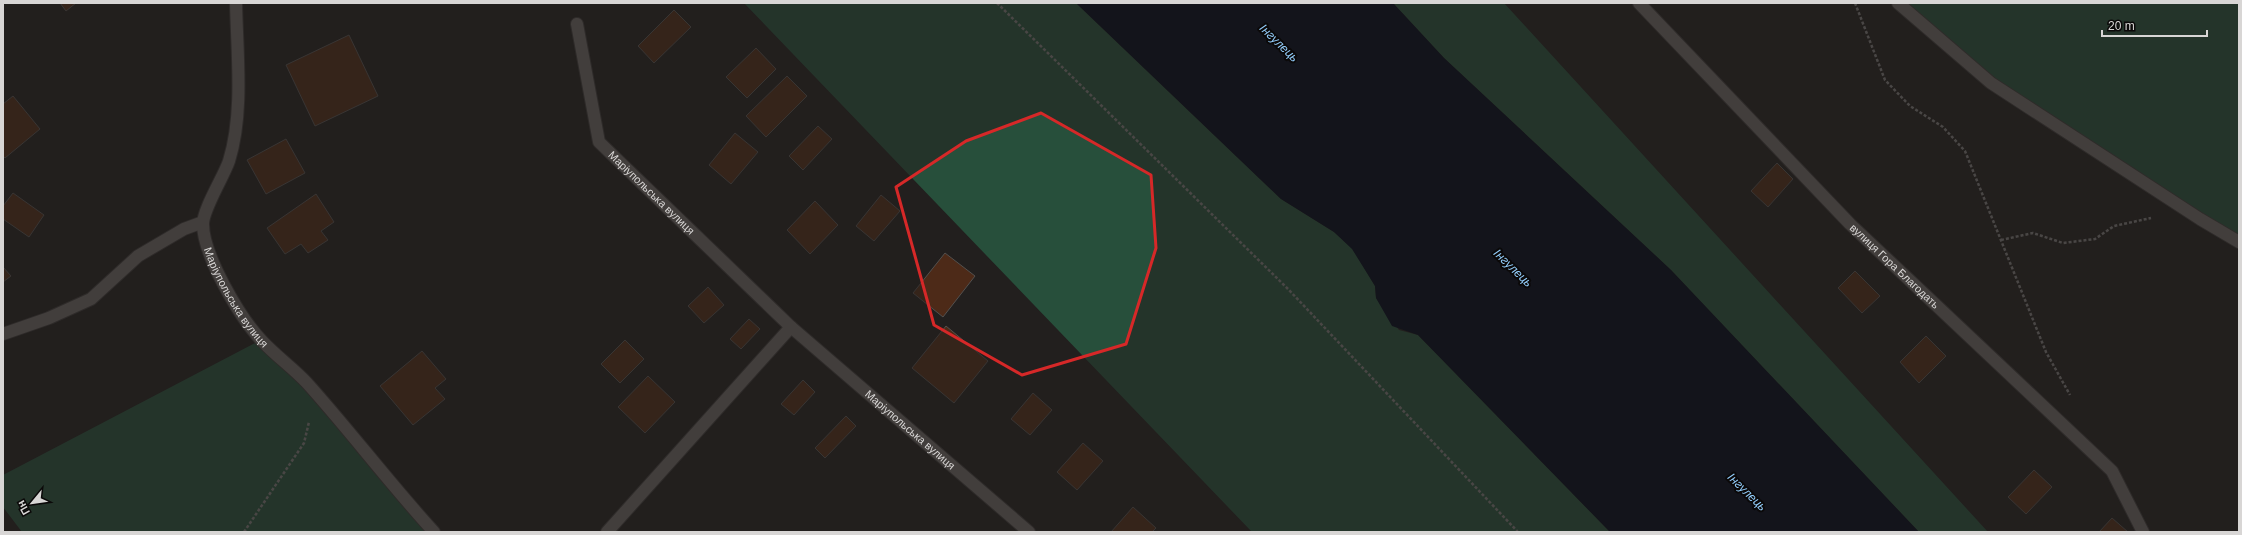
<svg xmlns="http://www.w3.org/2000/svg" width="2242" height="535" viewBox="0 0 2242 535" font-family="Arial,sans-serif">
<rect width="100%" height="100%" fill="#221f1e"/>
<path fill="#274f3b" d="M744,3H1076L1281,199L1334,232L1353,249L1375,286L1376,298L1399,330L1418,335L1610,532H1252Z
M1393,3H1504L1988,532H1919L1671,270L1444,58Z
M1898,3H2239V242L1991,83Z
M261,340L434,532H22L3,507V475Z"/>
<path fill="#000819" d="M1076,3H1393L1444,58L1671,270L1919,532H1610L1418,335L1392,326L1376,298L1375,286L1352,249L1334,232L1281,199Z"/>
<path fill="#4d2a18" stroke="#53504e" d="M60,3H76L66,11Z
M674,10L691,27L654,63L638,46Z
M349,35L378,96L315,126L286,65Z
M756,48L776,69L747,98L726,77Z
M787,76L807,96L766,137L746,116Z
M13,96L40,129L5,158L3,156V104Z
M818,126L832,139L803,170L789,156Z
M735,133L758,152L731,184L709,165Z
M286,139L305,173L266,194L247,160Z
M1777,163L1793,179L1768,207L1751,191Z
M13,193L44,215L29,237L3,219V206Z
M316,194L334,222L321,231L328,240L308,253L301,244L285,254L267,228Z
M881,195L900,211L874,241L856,226Z
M815,201L838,225L810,254L787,230Z
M945,253L975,276L943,317L913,293Z
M3,267L11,276L3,282Z
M1855,271L1880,296L1862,313L1838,288Z
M708,287L724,305L704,323L688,306Z
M749,319L760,329L741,349L730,339Z
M946,326L988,361L954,403L912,368Z
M1926,336L1946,356L1919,383L1900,362Z
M625,340L644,359L620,383L601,364Z
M422,351L446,379L435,388L445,399L413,425L380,386Z
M648,376L675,402L645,433L618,407Z
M803,380L815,392L794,415L781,404Z
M1033,393L1052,410L1030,435L1011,419Z
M846,416L856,426L825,458L815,448Z
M1083,443L1103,461L1077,490L1057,472Z
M2034,470L2052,487L2026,514L2008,497Z
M1133,507L1156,528L1152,532H1111Z
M2112,518L2128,532H2099Z"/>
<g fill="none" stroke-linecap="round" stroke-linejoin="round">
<defs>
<g id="minor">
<path id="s1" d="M236,3C237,53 244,113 229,161C224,176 203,209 203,224C203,255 240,318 262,341C276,356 293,368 307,383C351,432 390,484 434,532"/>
<path id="s2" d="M1639,3L1850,224L2112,471L2143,532"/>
<path d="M1898,3L1991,83L2200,219L2239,242"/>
<path id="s3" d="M577,24L599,142L791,327L1029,532"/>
<path d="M3,334L49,318L91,299L138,256L184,229L203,222"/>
<path d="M607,532L791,327"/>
</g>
</defs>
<use href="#minor" stroke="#3d3a39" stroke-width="14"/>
<path stroke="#797776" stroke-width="2.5" stroke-dasharray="3 2" stroke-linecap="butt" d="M997,3L1288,289L1518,532
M1855,3L1885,80L1910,106L1943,127L1965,151L2046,352L2070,395
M2001,240L2033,233L2063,243L2095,239L2114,226L2151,218
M244,532L304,443L309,422"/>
<use href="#minor" stroke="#696563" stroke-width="12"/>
</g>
<path d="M0 0H2242V535H0ZM1041,113L1151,175L1156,248L1126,344L1022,375L934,325L896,187L966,141Z" fill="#221f1e" fill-opacity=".55" fill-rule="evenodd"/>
<path fill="none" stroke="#d62828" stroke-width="3" stroke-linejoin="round" d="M1041,113L1151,175L1156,248L1126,344L1022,375L934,325L896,187L966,141Z"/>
<g text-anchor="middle" stroke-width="4" stroke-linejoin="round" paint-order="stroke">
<g font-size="11" fill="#d8d6d5" stroke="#0b0909">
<text dy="4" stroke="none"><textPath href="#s3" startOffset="193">Маріупольська вулиця</textPath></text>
<text dy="4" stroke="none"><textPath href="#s2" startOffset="367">вулиця Гора Благодать</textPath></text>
<text dy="4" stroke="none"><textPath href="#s1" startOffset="309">Маріупольська вулиця</textPath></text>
<text dy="4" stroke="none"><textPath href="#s3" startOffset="544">Маріупольська вулиця</textPath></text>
</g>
<g font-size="12" font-style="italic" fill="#95d0ff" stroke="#0b0909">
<text transform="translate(1279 43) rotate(44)" y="4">Інгулець</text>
<text transform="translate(1513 268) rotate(44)" y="4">Інгулець</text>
<text transform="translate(1747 492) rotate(44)" y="4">Інгулець</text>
</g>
</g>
<rect width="2242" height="535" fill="none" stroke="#d8d6d5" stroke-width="8"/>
<g transform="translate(32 503) rotate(241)" stroke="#0b0909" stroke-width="3" paint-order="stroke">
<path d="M0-3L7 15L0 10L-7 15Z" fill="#d8d6d5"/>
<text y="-6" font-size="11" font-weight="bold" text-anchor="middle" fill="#d8d6d5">Пн</text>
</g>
<path d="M2102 30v6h105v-6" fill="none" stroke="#d8d6d5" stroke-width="2"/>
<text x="2108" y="30" font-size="12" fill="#d8d6d5" stroke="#0b0909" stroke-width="3" paint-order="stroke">20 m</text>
</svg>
